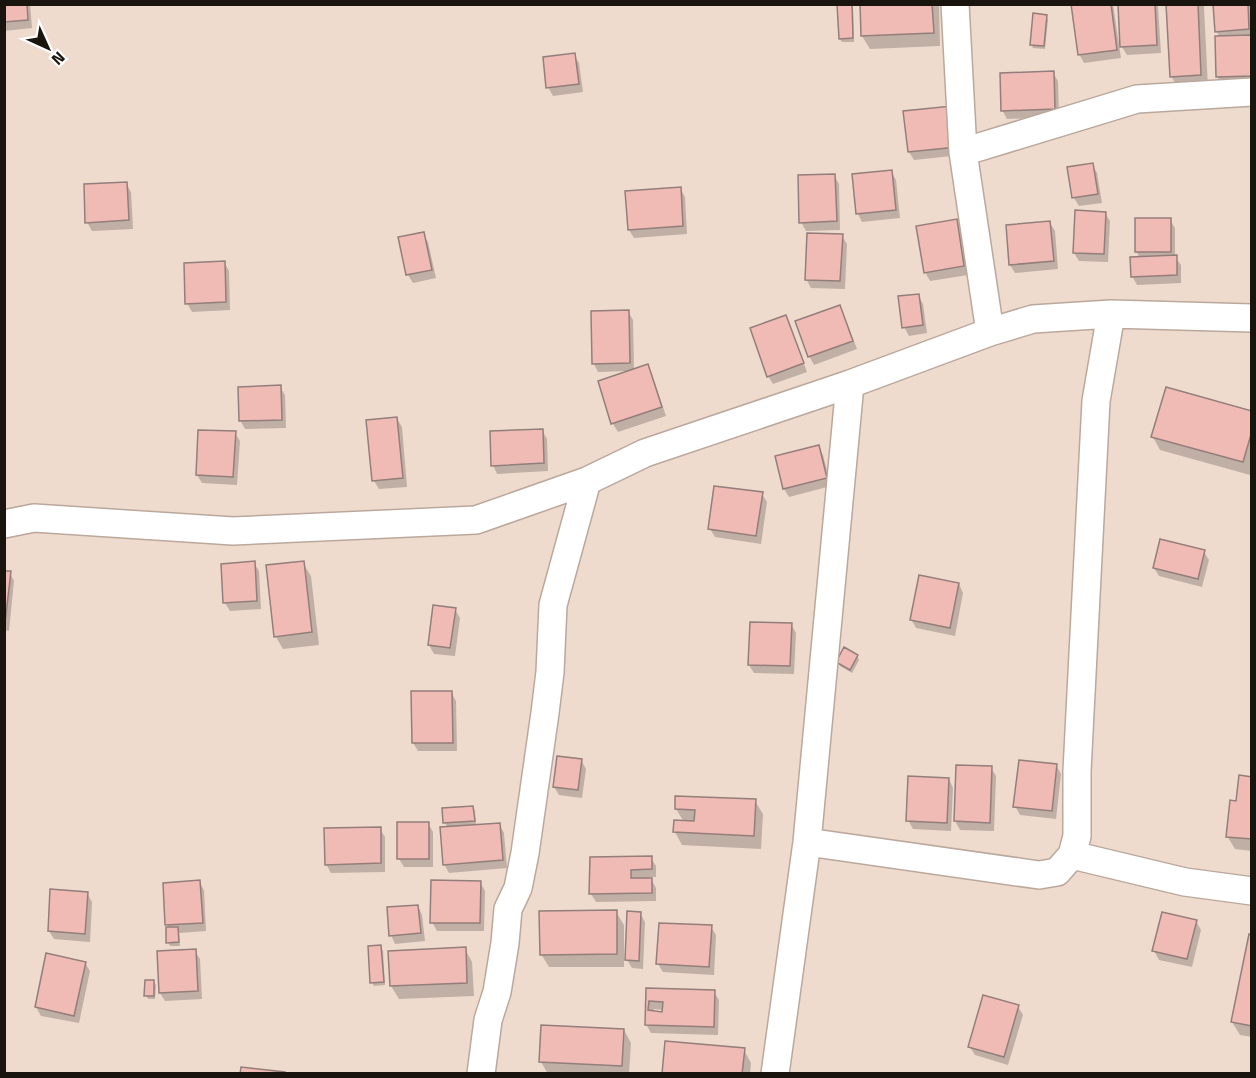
<svg xmlns="http://www.w3.org/2000/svg" width="1256" height="1078" viewBox="0 0 1256 1078" font-family="'Titillium Web',sans-serif">
<rect width="100%" height="100%" fill="#efdbce"/>
<path fill="#0003" fill-rule="evenodd" d="M4,4H30L32,28L4,31Z
M839,4H853L854,42H842L840,39Z
M861,4H937L939,7L940,46L870,49L862,36Z
M1073,4H1113L1121,58L1084,63L1079,54Z
M1120,4H1157L1158,7L1161,53L1127,55L1122,47Z
M1167,4H1203L1204,7L1208,88L1179,89L1171,76Z
M1215,4H1251L1252,84L1222,85L1217,76L1220,37L1216,31Z
M1046,16L1048,20L1045,49L1033,48L1031,44Z
M574,55L579,63L583,92L553,96L548,87Z
M1053,73L1058,81L1059,117L1007,119L1002,110Z
M905,113L961,155L914,160L909,152Z
M1092,164L1097,173L1102,203L1079,206L1074,198L1069,168Z
M891,172L896,180L900,218L862,222L858,214L854,176Z
M834,175L839,184L840,230L806,231L801,222Z
M126,183L131,192L133,229L92,231L87,222Z
M680,188L685,197L687,234L634,238L629,230Z
M1105,213L1110,221L1108,262L1079,261L1074,253Z
M1170,220L1175,228V257L1181,265V283L1137,285L1132,276L1140,258L1136,251Z
M957,221L962,229L968,275L930,281L925,272Z
M1050,223L1055,231L1058,269L1015,273L1010,265Z
M423,234L428,242L436,278L413,283L408,275Z
M842,236L847,244L845,289L811,288L806,279Z
M224,262L229,271L230,310L192,312L187,303Z
M918,295L923,304L927,333L909,336L904,327Z
M840,307L844,315L857,349L814,365L809,356Z
M628,312L633,320L634,370L647,366L652,374L666,416L618,432L613,424L600,382L629,371L598,372L594,364Z
M785,317L790,325L807,372L773,384L768,376Z
M280,387L285,395L286,428L245,429L240,420Z
M1252,412V468L1250,475L1160,450L1153,437Z
M397,419L402,427L407,487L379,489L374,481L368,422Z
M542,430L547,439L548,471L497,474L493,465Z
M235,433L240,441L237,485L202,483L197,475Z
M818,446L823,455L831,486L789,497L784,489Z
M762,494L767,502L761,544L715,537L710,529Z
M1204,552L1209,560L1202,587L1159,576L1154,568Z
M254,563L259,571L261,609L230,611L225,603L222,565Z
M303,563L311,576L319,645L283,649L276,637Z
M4,572L10,573L14,581L9,631L4,630Z
M959,584L963,593L955,636L916,628L911,619Z
M455,609L460,618L455,656L434,654L429,645Z
M791,624L796,633L794,674L754,673L749,665Z
M857,656L859,660L852,673L840,666L838,662Z
M451,692L456,701L457,751H418L413,743Z
M581,760L586,769L582,798L559,795L554,787Z
M1056,765L1061,774L1056,819L1020,815L1015,806Z
M991,768L996,776L994,831L960,830L955,821Z
M1252,778V851L1235,849L1227,836L1238,803Z
M949,779L953,788L951,831L913,829L908,820Z
M755,801L763,814L761,849L682,845L675,832L684,822L676,809Z
M473,807L475,811L476,826L499,824L504,833L507,868L449,873L444,864L448,828L445,823Z
M428,823L433,832V867H404L399,859Z
M380,829L385,837V872L331,873L326,864Z
M651,858L656,866V877H650L656,888V901L596,902L591,894Z
M199,882L204,890L206,931L179,933L180,946H170L168,942L169,929L167,925Z
M480,882L485,891L484,931H437L432,922Z
M87,893L92,902L90,942L54,939L49,931Z
M418,906L422,915L425,941L395,944L391,935Z
M616,912L624,925V967H549L541,954Z
M640,913L645,922L643,969L632,968L627,960Z
M1196,921L1201,930L1192,967L1159,960L1154,951Z
M711,927L716,935L714,975L663,972L658,964Z
M1252,936V1037L1240,1035L1232,1022Z
M380,947L383,951L385,985L374,986L372,982Z
M465,949L472,962L474,996L399,999L391,986Z
M195,951L200,959L202,999L165,1001L160,993Z
M85,963L90,971L79,1023L41,1016L36,1007Z
M153,981L156,985L155,999H148L146,995Z
M648,990L714,992L719,1000L718,1035L651,1033L646,1024ZM654,1009L664,1010L663,1013L653,1012Z
M1018,1007L1023,1015L1008,1065L975,1055L970,1047Z
M624,1030L631,1043L629,1074H548L541,1062Z
M744,1050L751,1063L750,1074H663Z"/>
<path fill="#f1bbb5" stroke="#947e7b" stroke-width="1.5" fill-rule="evenodd" d="M4,4H27L28,20L4,22Z
M837,4H852L853,38L839,39Z
M860,4H932L934,33L861,36Z
M1071,4H1111L1117,50L1078,55Z
M1118,4H1155L1157,45L1120,47Z
M1166,4H1198L1201,75L1170,77Z
M1213,4H1248L1249,29L1215,32Z
M1033,13L1047,15L1044,46L1030,45Z
M1251,35L1252,76L1216,77L1215,36Z
M575,53L579,84L546,88L543,57Z
M1054,71L1055,109L1001,111L1000,73Z
M952,106L957,147L908,152L903,111Z
M1093,163L1098,194L1072,198L1067,167Z
M892,170L896,210L856,214L852,174Z
M835,174L837,221L799,223L798,175Z
M127,182L129,220L85,223L84,184Z
M681,187L683,226L628,230L625,191Z
M1075,210L1106,212L1104,254L1073,253Z
M1135,218H1171V252H1135Z
M957,219L964,266L924,273L916,226Z
M1050,221L1054,261L1009,265L1006,225Z
M424,232L432,270L406,275L398,237Z
M807,233L843,234L840,281L805,280Z
M1177,255V275L1131,277L1130,257Z
M225,261L226,302L185,304L184,263Z
M919,294L923,325L902,328L898,296Z
M840,305L853,341L808,357L795,321Z
M629,310L630,363L592,364L591,311Z
M786,315L804,363L767,377L750,328Z
M648,364L662,407L611,424L598,381Z
M281,385L282,420L239,421L238,387Z
M1166,387L1252,411V431L1243,462L1151,437Z
M397,417L403,478L372,481L366,420Z
M543,429L544,463L491,466L490,431Z
M198,430L236,431L233,477L196,475Z
M819,445L827,478L783,489L775,456Z
M714,486L763,492L756,536L708,529Z
M1160,539L1205,550L1198,579L1153,568Z
M255,561L257,601L223,603L221,564Z
M304,561L312,632L274,637L266,565Z
M4,571H11L5,623H4Z
M919,575L959,583L950,628L910,620Z
M433,605L456,608L450,648L428,645Z
M750,622L792,623L790,666L748,665Z
M844,647L858,655L850,670L836,662Z
M411,691H452L453,743H412Z
M557,756L582,759L578,790L553,787Z
M1019,760L1057,764L1052,811L1013,807Z
M956,765L992,766L990,823L954,821Z
M1239,775L1252,777V839L1226,837L1230,800L1236,801Z
M908,776L949,778L947,823L906,821Z
M675,796L756,799L754,836L673,832L674,820L694,821L695,810L675,809Z
M473,806L475,821L443,823L442,808Z
M397,822H429V859H397Z
M500,823L503,860L443,865L440,827Z
M381,827V863L325,865L324,828Z
M652,856V869L631,870V878H652V893L589,894L590,857Z
M200,880L203,923L165,925L163,883Z
M431,880L481,881L480,923H430Z
M50,889L88,892L85,934L48,931Z
M418,905L421,933L389,936L387,907Z
M617,910V954L540,955L539,911Z
M627,911L641,912L639,961L625,960Z
M1162,912L1197,920L1187,959L1152,951Z
M659,923L712,925L709,967L656,964Z
M166,927H178L179,942L166,943Z
M1249,934L1252,935V1026L1231,1022Z
M381,945L384,982L370,983L368,946Z
M466,947L467,983L390,986L388,951Z
M196,949L198,991L159,993L157,951Z
M46,953L86,962L74,1016L35,1007Z
M145,980H154V996H144Z
M646,988L715,990L714,1027L645,1025ZM649,1001L663,1002L662,1012L648,1010Z
M983,995L1019,1005L1004,1057L968,1047Z
M541,1025L624,1029L622,1066L539,1062Z
M665,1041L745,1048L742,1074H662Z
M241,1067L285,1072V1074H240Z"/>
<g fill="none" stroke-linecap="round" stroke-linejoin="round">
<defs>
<path id="street" d="M955,4L963,152L990,332
M963,152L1137,99L1252,92
M4,524L34,518L233,531L476,520L587,481L645,453L850,384L990,332L1033,319L1111,314L1252,318
M807,842L1039,875L1057,872L1072,855L1077,836V771L1096,401L1111,314
M1072,855L1185,882L1252,891
M481,1074L488,1020L497,992L505,943L508,909L518,888L525,853L545,713L550,672L553,605L587,481
M775,1074L807,842L850,384"/>
</defs>
<use href="#street" stroke="#bba89c" stroke-width="30"/>
<use href="#street" stroke="#fff" stroke-width="27"/>
</g>
<rect width="1256" height="1078" fill="none" stroke="#1a140f" stroke-width="12"/>
<g transform="translate(48 48) rotate(135)" stroke="#ffffff" stroke-width="4.5" paint-order="stroke">
<path d="M0-4.5L10 22L0 15L-10 22Z" fill="#1a140f"/>
<text y="-9" font-size="16" font-weight="bold" text-anchor="middle" fill="#1a140f">N</text>
</g>
</svg>
